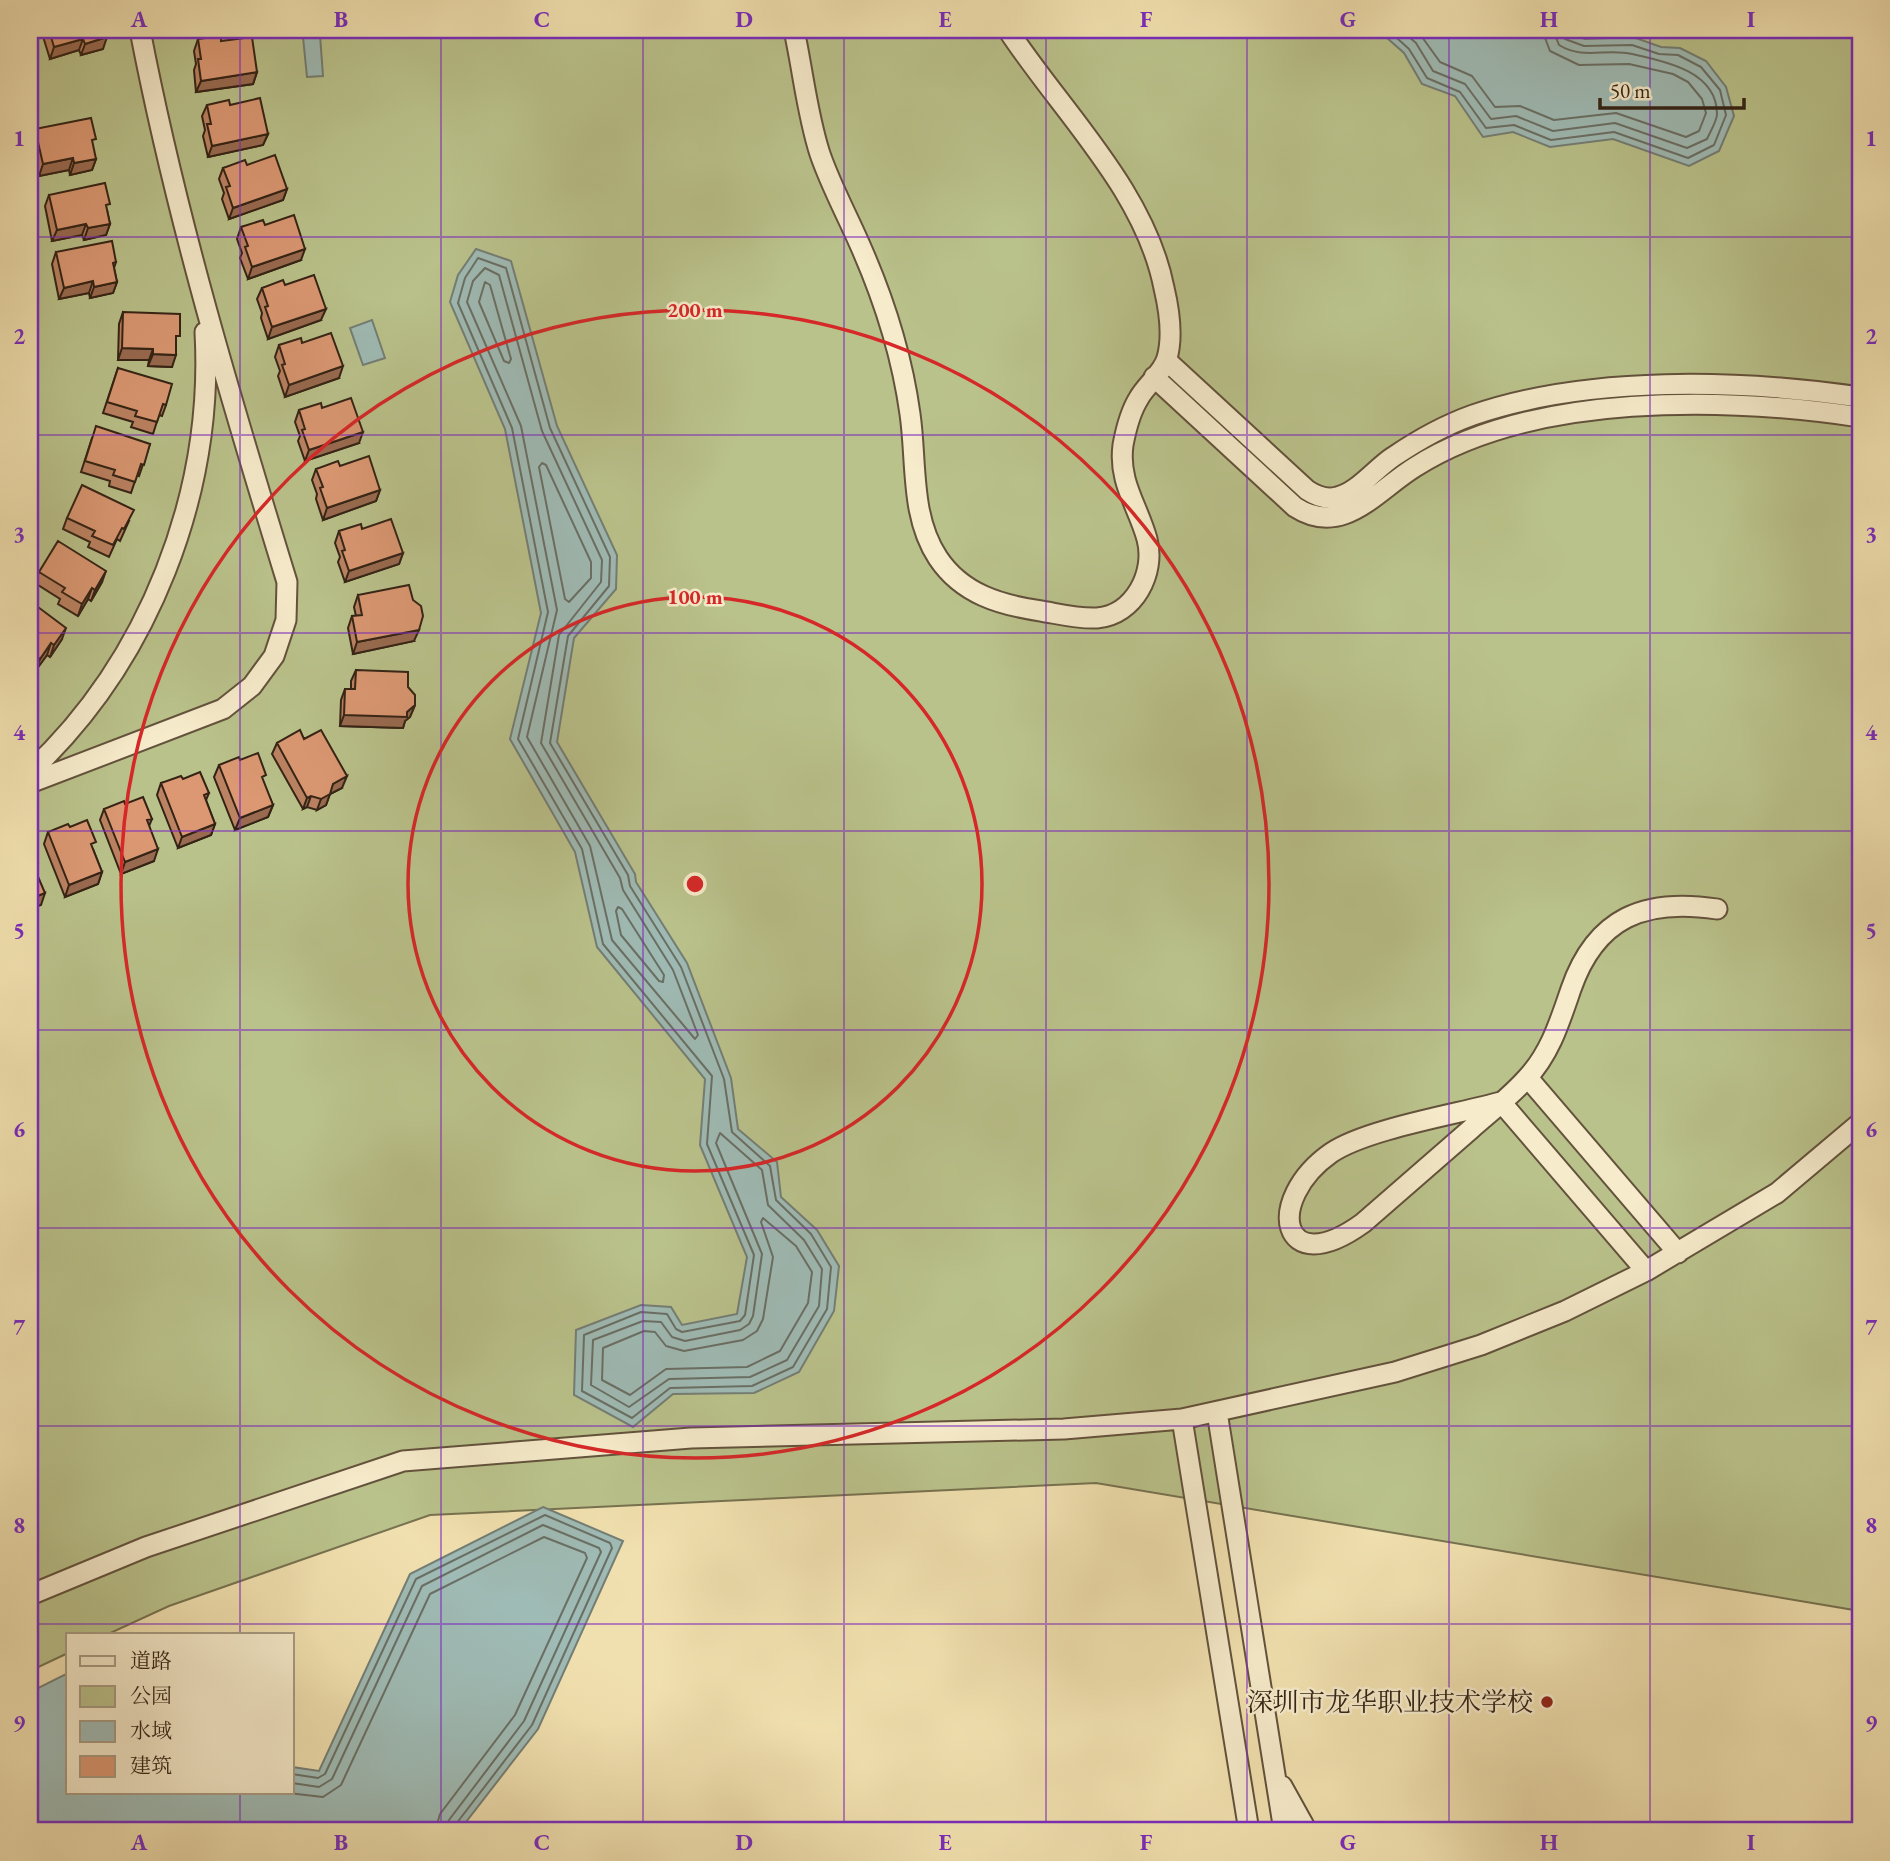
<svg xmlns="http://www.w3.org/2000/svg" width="1890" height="1861" viewBox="0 0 1890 1861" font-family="'EB Garamond','Noto Serif SC',serif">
<rect width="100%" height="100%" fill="#f1e0af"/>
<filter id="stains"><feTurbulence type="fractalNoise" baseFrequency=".00286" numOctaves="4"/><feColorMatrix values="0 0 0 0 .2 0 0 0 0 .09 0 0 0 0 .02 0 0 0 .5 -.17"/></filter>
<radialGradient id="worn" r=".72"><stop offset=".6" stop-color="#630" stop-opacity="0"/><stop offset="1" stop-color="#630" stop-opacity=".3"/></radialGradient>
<path fill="#bac28b" stroke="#777250" stroke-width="2" d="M30,30H1860V1611L1096,1483L430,1515L169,1606L106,1635H68V1653L30,1671Z"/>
<path fill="#9fbbb5" stroke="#747e75" stroke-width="2" d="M1378,30H1561L1585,39L1633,37L1661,47L1680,48L1706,61L1726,87L1734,116L1719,151L1689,166L1613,139L1550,147L1513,132L1483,137L1455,96L1422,84L1404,53Z
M320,35L323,76L307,77L303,37Z
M476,249L511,261L557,426L617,555L616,589L574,638L557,742L635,874L636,882L687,963L731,1078L738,1129L777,1162L781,1197L817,1230L839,1266L834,1311L799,1372L754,1393L673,1394L633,1427L574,1395L576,1330L641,1305L671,1307L682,1325L737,1314L747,1257L700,1145L705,1079L597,947L575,852L510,739L541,613L505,429L450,302L458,275Z
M372,320L385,358L363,365L350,328Z
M543,1507L623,1541L538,1729L459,1831H30V1692L68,1673V1793H292V1767L319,1771L410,1574Z"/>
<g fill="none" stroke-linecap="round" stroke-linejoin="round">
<path stroke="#6a6f65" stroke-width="2" d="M1388,30L1409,49L1427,78L1460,92L1486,128L1514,125L1551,140L1614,132L1688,158L1714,145L1726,115L1720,90L1701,67L1678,55L1659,54L1632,45L1584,46L1565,39L1562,30
M1401,30L1416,43L1433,71L1465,84L1491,119L1516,116L1553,131L1615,123L1687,148L1707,139C1710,132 1717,121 1717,114C1717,71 1664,61 1632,54C1606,48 1583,60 1559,45L1553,30
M1417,30L1440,62L1472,76L1495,107L1520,106L1554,120L1616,113L1686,137L1699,131L1706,113L1702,99L1688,82L1673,74L1629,64L1579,65L1550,51L1542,30
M478,258L506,268L550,428L610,557L609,586L568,636L550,743L628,875L630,886L681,967L724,1079L732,1132L770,1166L776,1200L811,1234L831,1267L827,1309L793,1367L752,1386L670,1388L632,1418L582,1391L584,1335L641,1312L667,1314L676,1329L682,1332L740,1321L745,1315L754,1255L707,1144L712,1076L603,944L582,849L518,739L548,612L512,428L458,303L465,278Z
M485,268L499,275L542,431L602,560L601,582L559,635L541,743L620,878L623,890L673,970L698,1035L695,1039L612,940L590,846L527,737L557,610L521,426L467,302L473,281Z
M485,282L490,285L511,359L509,363L504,361L479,302Z
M542,463L546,465L591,562V578L569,602L565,599L539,467Z
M618,907L622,909L664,975L663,982L659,981L621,935L616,911Z
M720,1133L762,1170L768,1205L804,1240L822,1269L819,1306L787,1360L750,1377L669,1379L629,1407L591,1385L593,1340L643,1321L661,1322L672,1337L685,1341L740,1330L749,1324L753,1316L762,1254L716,1143Z
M763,1218L796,1246L812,1272L808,1303L780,1351L747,1367L666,1369L630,1395L602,1380L603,1348L644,1331L655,1332L666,1346L684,1351L743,1340L757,1331L763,1319L773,1257L761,1222Z
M292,1774L318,1778L325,1774L416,1579L545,1515L610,1543L612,1548L532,1725L456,1824L454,1831
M292,1783L319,1787L332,1779L422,1586L543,1525L599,1548L601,1552L524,1721L449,1820L446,1831
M288,1793L323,1797L341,1785L430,1594L544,1537L585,1553L587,1558L515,1715L440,1814L435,1831"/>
<defs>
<path id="street" d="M794,30C803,71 807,114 820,154C831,186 847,215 860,245C884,299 902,356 910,414C917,462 910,516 938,558C962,594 1000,605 1041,611C1059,614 1078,619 1097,618C1134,615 1156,573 1147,539C1138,506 1118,482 1123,445C1126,429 1130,412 1139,398C1146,385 1163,373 1167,358C1173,337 1169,309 1164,288C1145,190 1061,111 1008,30
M1167,361L1307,490C1316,496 1326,500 1337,497C1357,493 1376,468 1393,457C1418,440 1445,425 1473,415C1589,375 1741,380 1860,397
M1154,377L1295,507C1343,538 1376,491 1415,467C1533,392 1726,397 1860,417
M30,772C149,661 214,494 205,332
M30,783L223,709L252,686L274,656L286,620L287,582C231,400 176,217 140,30
M1528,1078L1678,1253
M1646,1271L1501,1102C1458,1114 1366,1129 1331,1153C1264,1200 1280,1283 1363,1223C1399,1192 1435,1160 1471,1129C1489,1113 1510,1097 1526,1079C1550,1054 1560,1021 1571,989C1596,917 1645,898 1717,909
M1217,1412L1284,1831
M1182,1419L1249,1831
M30,1595L146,1547L403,1461L691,1438L1064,1429L1182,1419L1395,1372L1481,1345L1565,1311L1646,1271L1777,1193L1860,1123
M1282,1786L1307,1831"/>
</defs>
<use href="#street" stroke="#63523c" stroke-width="23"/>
<use href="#street" stroke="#f6ebcb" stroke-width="19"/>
</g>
<path fill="#bc8363" stroke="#342315" stroke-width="2" d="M41,30H105L103,49L81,55L79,50L50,59Z
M198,39L221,41L257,72L253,84L196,92L194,70L196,64L194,51Z
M207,105H230L268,134L263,145L208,157L203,136L205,130L202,116Z
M35,129L96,159L92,170L70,175L69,170L39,176L31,141Z
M247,165L287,189L283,200L229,219L222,199L224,193L219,179L223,168Z
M49,195L107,210L110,224L106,235L84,240L82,235L52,241L45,206Z
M265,225L301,260L248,279L240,258L242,253L237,239L241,227Z
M56,252L116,262L114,268L117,282L113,293L90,298L89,293L59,299L52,264Z
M285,285L321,320L268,339L261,318L262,313L257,299L262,288Z
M123,312L176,347L172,367L148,366L149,360H118L119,324Z
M302,343L339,378L285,397L278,376L280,371L275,357L279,345Z
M118,368L166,405L162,416L159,415L153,434L131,427L133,422L103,413Z
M322,408L359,443L305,461L298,441L300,436L295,422L299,410Z
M92,438L150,444L139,476L137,475L131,493L109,486L110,481L81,472Z
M340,466L380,490L376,501L323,520L316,499L317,494L312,480L316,469Z
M67,518L129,521L120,541L117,539L109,557L88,547L90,542L63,529Z
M362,529L403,553L399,564L345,582L338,562L340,557L335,543L339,531Z
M39,572L102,582L91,601L88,599L78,616L58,604L60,599L35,583Z
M358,595L414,641L353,654L348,628L352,616H356L354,607Z
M30,601L62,639L50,657L47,655L36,670L30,666Z
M356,670L408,687L415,705L410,717L405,721L403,728L340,726L341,700L345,689H351V681Z
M304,739L342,788L330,794L326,805L317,810L307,807L303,809L272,754L277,743Z
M240,760L263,782L273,805L268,817L235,830L214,777L219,765Z
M183,779L209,793L206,800L215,824L211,835L178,848L157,795L161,783Z
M125,804L152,819L149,826L154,861L121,874L100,820L104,809Z
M70,827L93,849L102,872L98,884L65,897L44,844L48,832Z"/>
<path fill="#996a50" stroke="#342315" stroke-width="2" d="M184,30H202L183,32Z
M107,37L103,49L81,55L85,44Z
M83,39L79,50L50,59L54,47Z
M257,72L253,84L196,92L201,81Z
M268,134L263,145L208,157L212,146Z
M73,158L69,170L39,176L43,164Z
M96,159L92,170L70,175L74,163Z
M287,189L283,200L229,219L233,208Z
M86,224L82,235L52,241L57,230Z
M110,224L106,235L84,240L88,228Z
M305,249L301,260L248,279L252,267Z
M93,281L89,293L59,299L64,288Z
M117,282L113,293L90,298L94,287Z
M326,309L321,320L268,339L272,327Z
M122,348L153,349L149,360H118Z
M153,354L176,355L172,367L148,366Z
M343,366L339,378L285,397L289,385Z
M363,432L359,443L305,461L309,450Z
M380,490L376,501L323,520L327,508Z
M403,553L399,564L345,582L349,571Z
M106,571L102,582L91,601L95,590Z
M92,588L88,599L78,616L82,604Z
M66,628L62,639L50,657L54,645Z
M419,630L414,641L353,654L357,642Z
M51,643L47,655L36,670L40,659Z
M415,705L410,717L405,721L403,728L340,726L344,715L407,712Z
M347,776L342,788L330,794L326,805L317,810L321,799L333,784Z
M311,796L307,807L303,809L307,798Z
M273,805L268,817L235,830L240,818Z
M215,824L211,835L178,848L182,837Z
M158,849L154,861L121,874L125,862Z
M102,872L98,884L65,897L69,885Z
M45,893L41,905L30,909V899Z"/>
<path fill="#db9873" stroke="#342315" stroke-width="2" d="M49,30H105L107,37L85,44L83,39L54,47Z
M221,36V41L252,37L257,72L201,81L198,59H201L198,39Z
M260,98L268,134L212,146L207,124H211L207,105L229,100L230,105Z
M91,118L96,139L92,140L96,159L74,163L73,158L43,164L35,129Z
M275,155L287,189L233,208L226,187L230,186L223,168L245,160L247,165Z
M105,183L110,204L106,205L110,224L88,228L86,224L57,230L49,195Z
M294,215L305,249L252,267L245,247L248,246L241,227L263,220L265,225Z
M112,241L116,262L113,263L117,282L94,287L93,281L64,288L56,252Z
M314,275L326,309L272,327L265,307L268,306L262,288L283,280L285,285Z
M123,312L180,314V336H176V355L153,354V349L122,348Z
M331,333L343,366L289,385L282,365L285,364L279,345L301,338L302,343Z
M118,368L172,384L166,405L163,404L157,422L135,416L137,411L107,402Z
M351,398L363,432L309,450L302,430L305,429L299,410L321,403L322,408Z
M96,426L150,444L144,465L141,464L135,482L113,475L115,470L85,461Z
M369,456L380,490L327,508L320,488L323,487L316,469L338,461L340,466Z
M82,485L134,510L124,529L122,528L113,545L92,536L95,531L67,518Z
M391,519L403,553L349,571L342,551L345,550L339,531L361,524L362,529Z
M58,541L106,571L95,590L92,588L82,604L62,592L65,588L39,572Z
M409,585L413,600L421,606L423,616L419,630L357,642L352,616L362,615L358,595Z
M30,601L66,628L54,645L51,643L40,659L30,652Z
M356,670L408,672V687L415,695V705L407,712V717L344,715L345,689H355Z
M300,730L304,739L321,730L347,776L333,784L330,794L321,799L311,796L307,798L277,743Z
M258,753L266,775L262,777L273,805L240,818L219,765L239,757L240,760Z
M200,772L209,793L204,795L215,824L182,837L161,783L181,776L183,779Z
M143,797L152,819L147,820L158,849L125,862L104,809L124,801L125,804Z
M87,820L96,842L91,844L102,872L69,885L48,832L68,824L70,827Z
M30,842L38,863L33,865L45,893L30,899Z"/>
<path fill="none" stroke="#7b2cbf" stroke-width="2" stroke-opacity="0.55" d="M240,30V1635M441,30V1831M643,30V1831M844,30V1831M1046,30V1831M1247,30V1831M1449,30V1831M1650,30V1831M30,237H1860M30,435H1860M30,633H1860M30,831H1860M30,1030H1860M30,1228H1860M30,1426H1860M30,1624H1860M240,1793V1831"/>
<g fill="none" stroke="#d62828" stroke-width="3.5">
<circle cx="695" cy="884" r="287"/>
<circle cx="695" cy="884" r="574"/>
</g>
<circle fill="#8f2418" stroke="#f6ebcb" stroke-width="2.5" cx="1547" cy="1702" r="7"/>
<g text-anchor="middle" stroke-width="5" stroke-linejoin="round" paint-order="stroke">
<g font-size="26" fill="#342315" stroke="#f6ebcb" text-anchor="end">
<text x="1533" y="1711">深圳市龙华职业技术学校</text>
</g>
</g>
<circle cx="695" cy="884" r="10" fill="#d62828" stroke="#f6ebcb" stroke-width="3.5"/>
<g font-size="21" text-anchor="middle" font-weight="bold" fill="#d62828" stroke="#f6ebcb" stroke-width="5" stroke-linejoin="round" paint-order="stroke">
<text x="695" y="317">200 m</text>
<text x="695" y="604">100 m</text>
</g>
<rect width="1890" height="1861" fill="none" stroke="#f1e0af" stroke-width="77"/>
<rect x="66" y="1633" width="228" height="161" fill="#f6ebcb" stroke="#a89b82" stroke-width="2"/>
<rect x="80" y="1656" width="35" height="10" fill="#f6ebcb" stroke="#a89b82" stroke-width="2"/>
<text x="130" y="1668" font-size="21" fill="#342315">道路</text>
<rect x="80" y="1686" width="35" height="21" fill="#bac28b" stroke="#a89b82" stroke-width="2"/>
<text x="130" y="1703" font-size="21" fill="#342315">公园</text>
<rect x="80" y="1721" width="35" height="21" fill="#9fbbb5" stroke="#a89b82" stroke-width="2"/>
<text x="130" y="1738" font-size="21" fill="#342315">水域</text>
<rect x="80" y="1756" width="35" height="21" fill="#db9873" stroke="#a89b82" stroke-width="2"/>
<text x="130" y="1773" font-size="21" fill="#342315">建筑</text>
<path d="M1600 98v10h144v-10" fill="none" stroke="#342315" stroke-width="3.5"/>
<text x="1610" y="98" font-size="21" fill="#342315" stroke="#f6ebcb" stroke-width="5" paint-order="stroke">50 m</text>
<rect x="38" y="38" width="1814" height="1784" fill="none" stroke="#7b2cbf" stroke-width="2.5"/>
<g font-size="23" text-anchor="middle" font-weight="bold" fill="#7b2cbf">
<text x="139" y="27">A</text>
<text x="341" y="27">B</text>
<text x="542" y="27">C</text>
<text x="744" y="27">D</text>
<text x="945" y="27">E</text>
<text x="1146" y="27">F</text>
<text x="1348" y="27">G</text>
<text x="1549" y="27">H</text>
<text x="1751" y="27">I</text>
<text x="19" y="146">1</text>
<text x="1871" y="146">1</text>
<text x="19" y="344">2</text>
<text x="1871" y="344">2</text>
<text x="19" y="542">3</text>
<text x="1871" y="542">3</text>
<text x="19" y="740">4</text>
<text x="1871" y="740">4</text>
<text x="19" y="938">5</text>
<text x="1871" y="938">5</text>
<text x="19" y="1137">6</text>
<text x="1871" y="1137">6</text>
<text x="19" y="1335">7</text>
<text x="1871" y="1335">7</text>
<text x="19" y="1533">8</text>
<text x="1871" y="1533">8</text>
<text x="19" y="1731">9</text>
<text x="1871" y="1731">9</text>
<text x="139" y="1850">A</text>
<text x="341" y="1850">B</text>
<text x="542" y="1850">C</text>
<text x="744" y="1850">D</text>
<text x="945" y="1850">E</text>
<text x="1146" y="1850">F</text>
<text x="1348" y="1850">G</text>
<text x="1549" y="1850">H</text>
<text x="1751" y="1850">I</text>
</g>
<rect width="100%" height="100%" filter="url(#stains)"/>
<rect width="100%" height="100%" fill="url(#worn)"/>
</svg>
